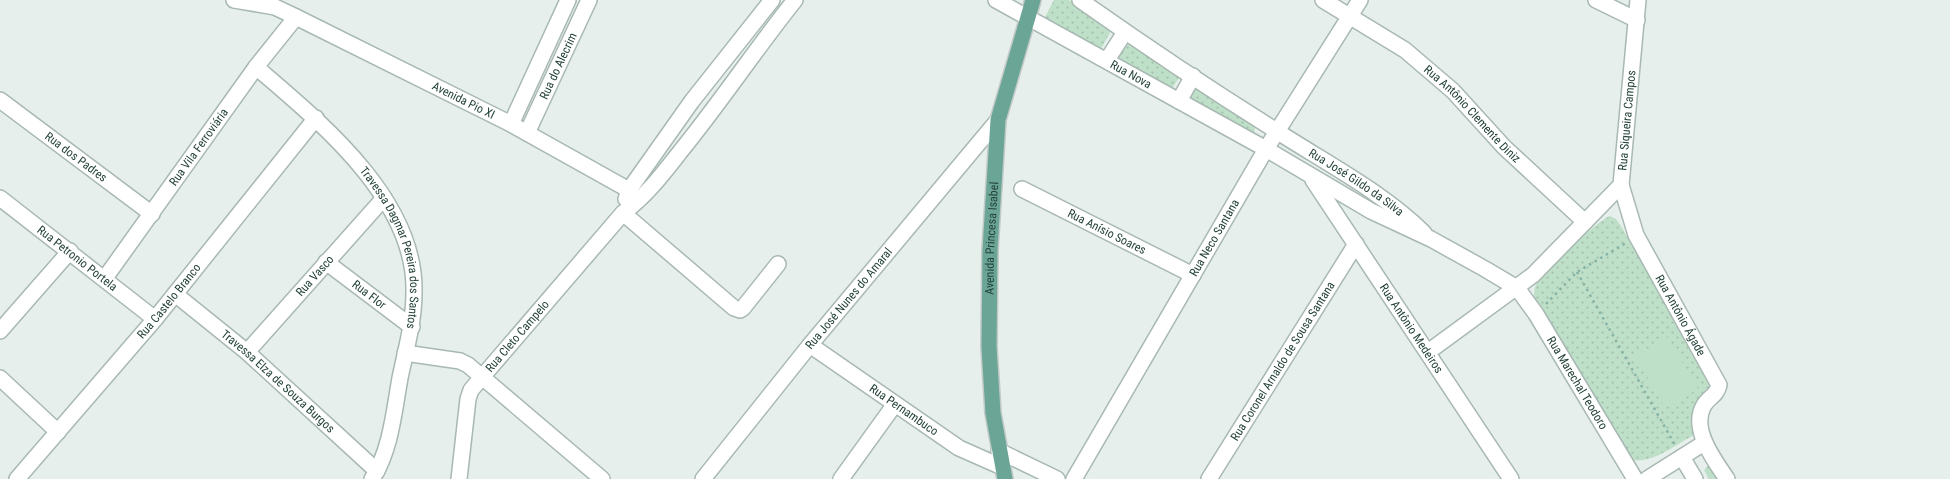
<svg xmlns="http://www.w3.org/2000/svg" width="1950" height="479" viewBox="0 0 1950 479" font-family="'Roboto Condensed',sans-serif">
<defs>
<pattern id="park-dots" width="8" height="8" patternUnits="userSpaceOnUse" patternTransform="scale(1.25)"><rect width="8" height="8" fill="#bfe0c8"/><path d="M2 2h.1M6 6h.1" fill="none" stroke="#a4c1ad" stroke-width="1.8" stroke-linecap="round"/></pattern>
</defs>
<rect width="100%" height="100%" fill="#e6efeb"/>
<path fill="url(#park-dots)" d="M1054,0H1069L1112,29L1101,49L1044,19Z
M1131,41L1181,75L1171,90L1118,57Z
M1196,83L1256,121L1254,134L1189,98Z
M1610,216L1616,219L1621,226L1711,385C1694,399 1694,415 1694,435C1675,445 1650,466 1629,459L1534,299C1534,295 1534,290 1535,287C1538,276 1599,219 1610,216Z
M1709,465L1720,479H1709L1704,470Z"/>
<path fill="#bfe0c8" d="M1668,337L1698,389L1665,408L1635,356Z"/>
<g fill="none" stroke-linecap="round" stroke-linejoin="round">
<defs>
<g id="minor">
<path id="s1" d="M234,0L275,7L296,17L511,124L629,190"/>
<path id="s2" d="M996,0L1266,149L1371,211L1431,239L1485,269L1517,288L1536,314L1635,479"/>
<path id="s3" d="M1080,0C1145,46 1211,90 1278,132C1328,164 1382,192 1424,233"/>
<path id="s4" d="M1323,0L1405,50L1453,91L1504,147L1585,222"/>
<path d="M1596,0L1637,20"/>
<path d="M1107,60L1125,32"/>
<path id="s5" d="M256,67C320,122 416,199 414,292C414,322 406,349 400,378C394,411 391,450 372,479"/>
<path id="s6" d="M0,100L152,214"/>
<path d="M1179,101L1193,76"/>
<path d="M511,124L568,0"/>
<path id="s7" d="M527,133L589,0"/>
<path id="s8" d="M1313,180L1511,479"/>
<path id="s9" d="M1621,185L1636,235L1719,385C1717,396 1707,398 1703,407C1691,430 1715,461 1727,479"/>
<path id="s10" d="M1022,189L1193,275"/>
<path id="s11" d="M0,198L155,319"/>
<path d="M626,199L629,190L692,101L772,0"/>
<path d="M623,213L734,308L740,310L743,308L778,264"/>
<path id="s12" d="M326,262L412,327"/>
<path id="s13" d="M105,278L256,67L296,17"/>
<path id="s14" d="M175,294L247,352L377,471"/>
<path d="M0,331L70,251"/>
<path id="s15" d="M810,345L959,448L1002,467"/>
<path id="s16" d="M247,352L384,198"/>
<path id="s17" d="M1428,352L1533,275L1621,185L1638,0"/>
<path d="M405,353L460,361L468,365L602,479"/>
<path d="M0,378L58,432"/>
<path d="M999,451L1057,479"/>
<path d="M1682,457L1695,479"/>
<path id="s18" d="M17,479L155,319L316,118"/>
<path id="s19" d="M459,479L468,399L471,390L623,213C646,196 662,175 680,152C720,103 755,50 795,0"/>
<path id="s20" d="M703,479L810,345L998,120"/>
<path d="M841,479L895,404"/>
<path id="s21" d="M1074,479L1266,149L1360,0"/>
<path id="s22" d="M1209,479L1356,244"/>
<path d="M1647,479L1704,443"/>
</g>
<g id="major">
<path id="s23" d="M1005,479L993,413L989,347L990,250L998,120L1033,0"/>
</g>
</defs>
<use href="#minor" stroke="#a8b8b2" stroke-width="18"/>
<use href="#major" stroke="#c2cac8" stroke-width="18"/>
<path stroke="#86b3a5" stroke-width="2.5" stroke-dasharray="2.5 4" stroke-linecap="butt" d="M1577,272L1675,445
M1546,304L1577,272L1626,243"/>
<use href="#minor" stroke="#fff" stroke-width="15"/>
<use href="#major" stroke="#6aa596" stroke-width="15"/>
</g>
<g text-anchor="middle" stroke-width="5" stroke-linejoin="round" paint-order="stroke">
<g font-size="12" fill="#24423a" stroke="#f7fbf9">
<text dy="4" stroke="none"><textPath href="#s7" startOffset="74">Rua do Alecrim</textPath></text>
<text dy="4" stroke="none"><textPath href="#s2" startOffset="154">Rua Nova</textPath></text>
<text dy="4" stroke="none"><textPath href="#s1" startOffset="252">Avenida Pio XI</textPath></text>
<text dy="4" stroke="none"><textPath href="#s4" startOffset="189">Rua Antônio Clemente Diniz</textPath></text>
<text dy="4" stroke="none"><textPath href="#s17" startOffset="321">Rua Siqueira Campos</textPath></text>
<text dy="4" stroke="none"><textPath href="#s13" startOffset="161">Rua Vila Ferroviária</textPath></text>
<text dy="4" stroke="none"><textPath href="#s6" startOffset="95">Rua dos Padres</textPath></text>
<text dy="4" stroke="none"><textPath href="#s3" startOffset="331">Rua José Gildo da Silva</textPath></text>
<text dy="4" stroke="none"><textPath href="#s10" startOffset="95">Rua Anísio Soares</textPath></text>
<text dy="4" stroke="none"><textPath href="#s23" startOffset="242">Avenida Princesa Isabel</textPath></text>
<text dy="4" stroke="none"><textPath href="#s21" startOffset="279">Rua Neco Santana</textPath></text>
<text dy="4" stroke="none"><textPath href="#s5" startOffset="234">Travessa Dagmar Pereira dos Santos</textPath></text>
<text dy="4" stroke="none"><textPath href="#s11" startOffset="98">Rua Petronio Portela</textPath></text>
<text dy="4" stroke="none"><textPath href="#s16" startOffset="102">Rua Vasco</textPath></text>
<text dy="4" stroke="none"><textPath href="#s12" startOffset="54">Rua Flor</textPath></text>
<text dy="4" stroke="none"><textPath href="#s20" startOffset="232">Rua José Nunes do Amaral</textPath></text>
<text dy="4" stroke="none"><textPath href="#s18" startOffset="234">Rua Castelo Branco</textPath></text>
<text dy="4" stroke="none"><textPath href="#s9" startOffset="144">Rua Antônio Ágade</textPath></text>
<text dy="4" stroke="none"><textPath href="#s8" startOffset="178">Rua Antônio Medeiros</textPath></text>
<text dy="4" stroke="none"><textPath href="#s19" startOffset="161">Rua Cleto Campelo</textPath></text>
<text dy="4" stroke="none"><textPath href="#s22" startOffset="139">Rua Coronel Arnaldo de Sousa Santana</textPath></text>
<text dy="4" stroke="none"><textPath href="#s14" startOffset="135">Travessa Elza de Souza Burgos</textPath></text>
<text dy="4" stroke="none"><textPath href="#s2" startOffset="708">Rua Marechal Teodoro</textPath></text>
<text dy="4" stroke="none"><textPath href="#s15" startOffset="114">Rua Pernambuco</textPath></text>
</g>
</g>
</svg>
